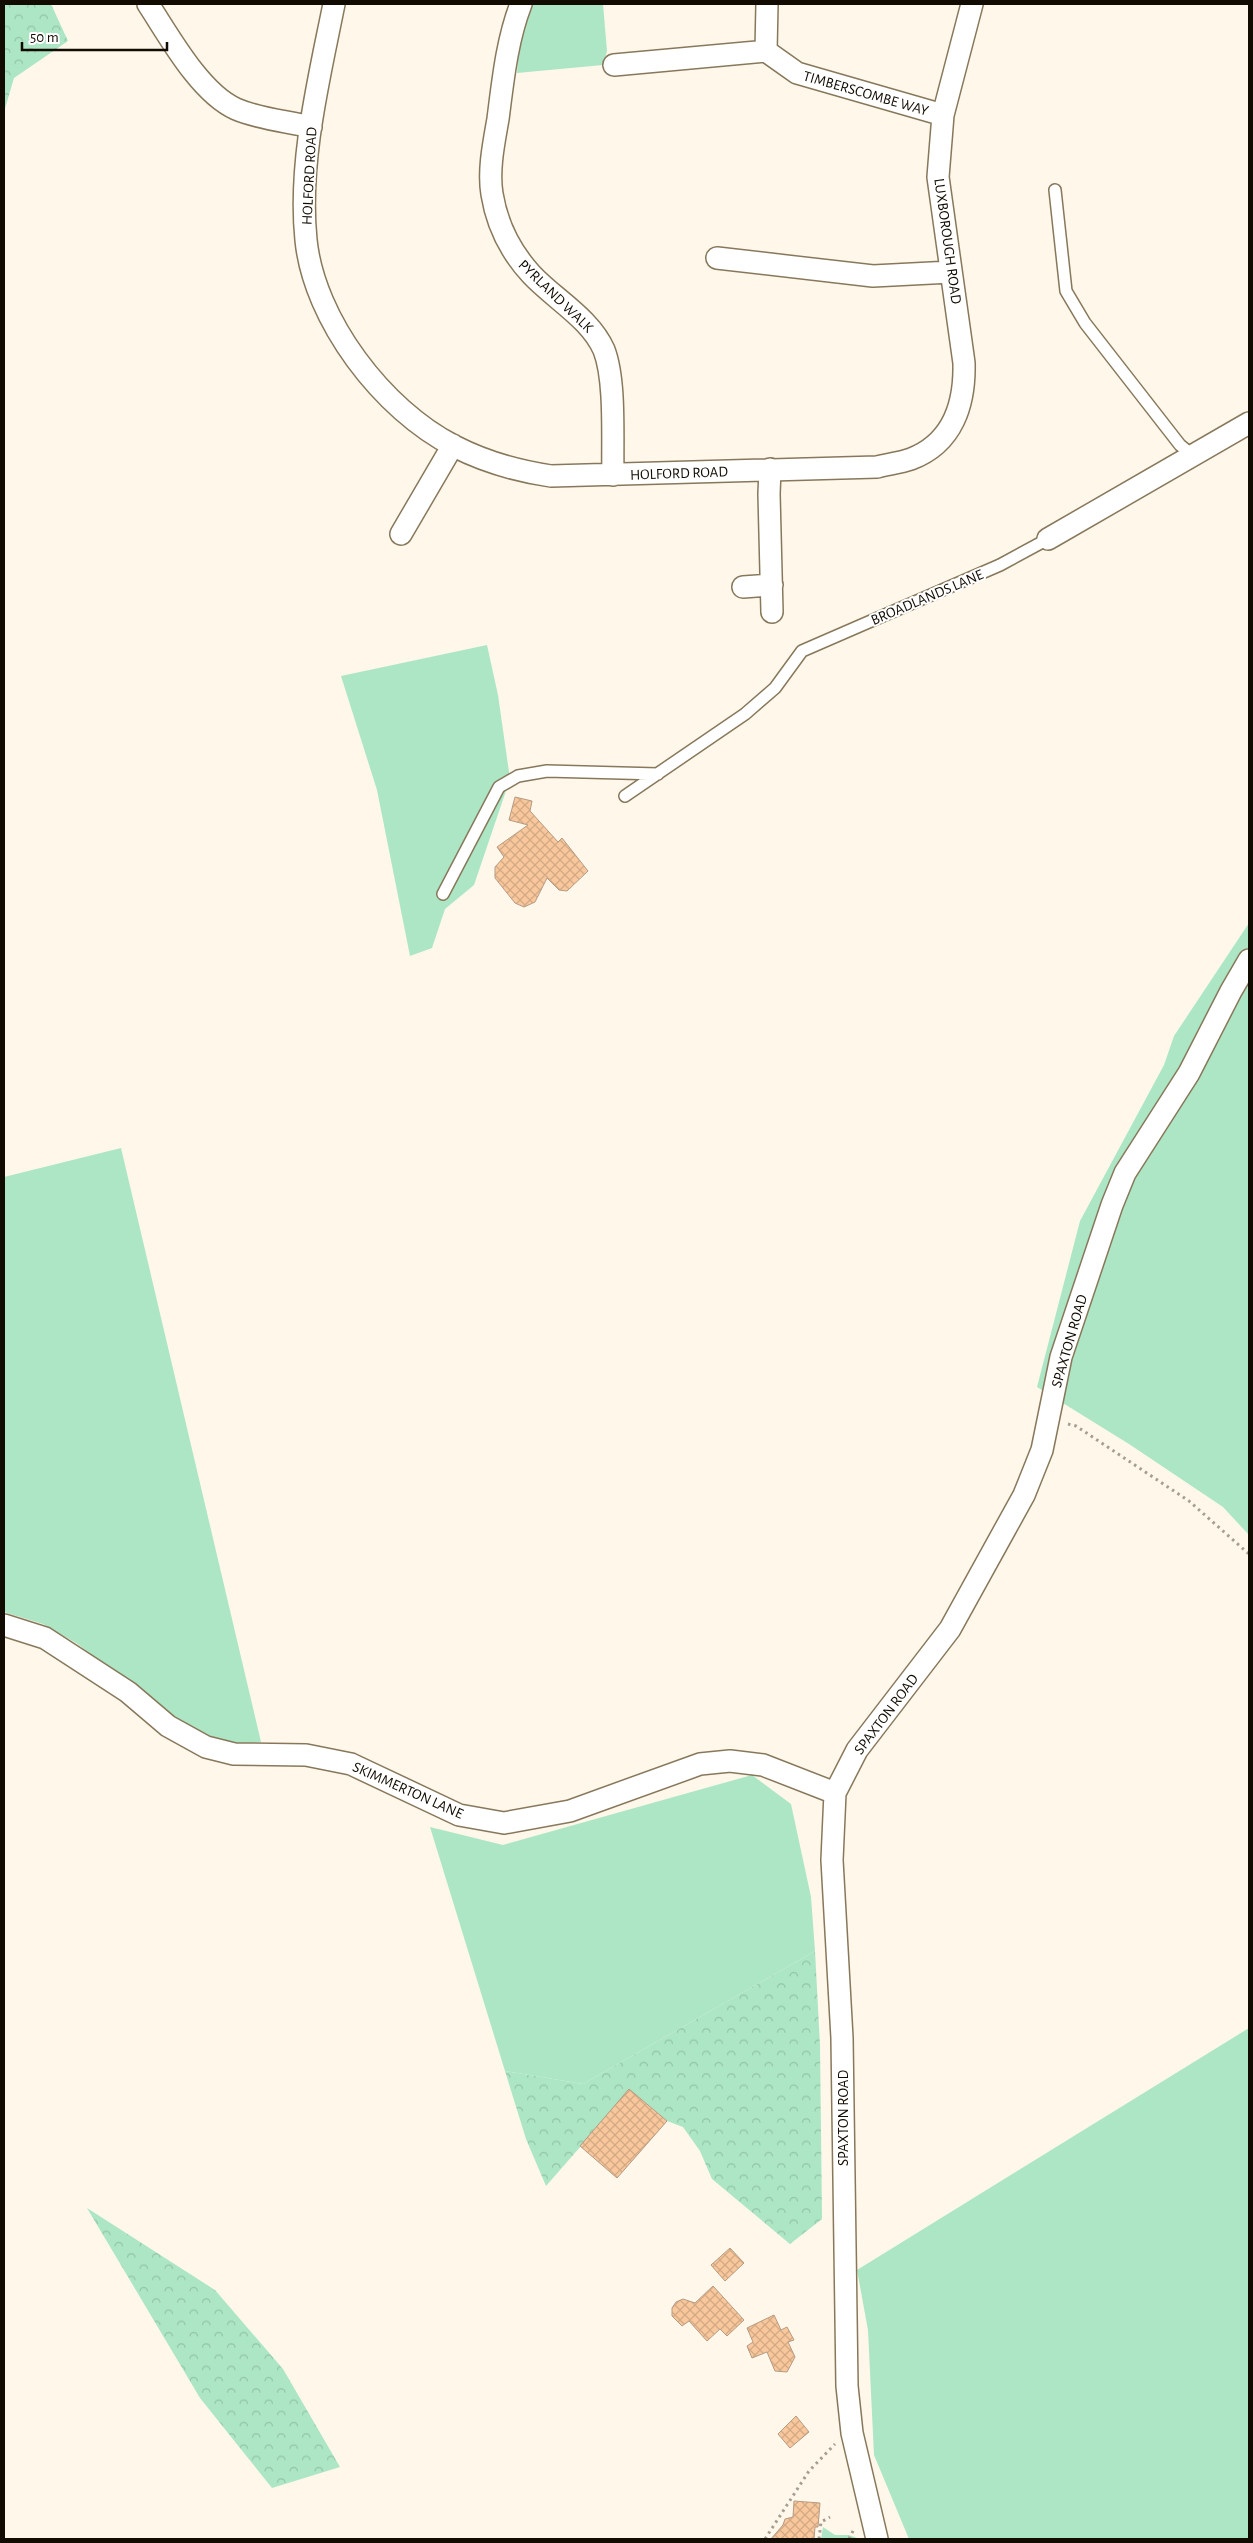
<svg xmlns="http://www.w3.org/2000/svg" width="1253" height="2543" viewBox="0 0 1253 2543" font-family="'Alegreya Sans',sans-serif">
<defs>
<pattern id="forest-crowns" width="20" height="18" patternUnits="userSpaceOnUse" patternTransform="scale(1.25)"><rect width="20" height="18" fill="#ace6c4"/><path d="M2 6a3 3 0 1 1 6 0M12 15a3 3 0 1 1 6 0" fill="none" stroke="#93c4a7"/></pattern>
<pattern id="building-cross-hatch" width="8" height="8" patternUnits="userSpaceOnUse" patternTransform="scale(1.25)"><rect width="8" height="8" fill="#f9c79c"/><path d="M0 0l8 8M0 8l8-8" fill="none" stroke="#d4aa85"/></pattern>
</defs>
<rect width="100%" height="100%" fill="#fef7ea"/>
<path fill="#ace6c4" d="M532,4H603L607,51L603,65L517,73L519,38Z
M487,645L498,695L510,779L474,885L445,909L432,948L410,956L377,790L341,676Z
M1249,923V1535L1223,1507L1129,1444L1037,1387L1080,1221L1164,1065L1174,1036Z
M121,1148L261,1742L239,1744L208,1736L166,1711L76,1643L43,1624L4,1612V1177Z
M752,1775L791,1804L811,1897L815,1951L583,2084L505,2071L430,1827L503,1845Z
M1249,2028V2539H909L874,2455L868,2330L857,2270Z
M823,2527L835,2535H849L860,2539H821Z"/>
<path fill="url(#forest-crowns)" d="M4,4H51L68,41L14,78L4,112Z
M815,1951L820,2045L822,2219L790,2244L712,2179L700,2151L683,2127L667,2121L630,2090L546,2186L526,2139L505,2071L583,2084Z
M87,2208L215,2290L283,2369L340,2467L272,2488L200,2398Z"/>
<path fill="url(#building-cross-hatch)" stroke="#b69b83" d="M515,797L532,801L530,811L558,842L562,838L588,871L567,891L559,890L547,878L535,902L524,907L515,903L495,878V867L504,857L497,847L528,825L509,820Z
M629,2089L667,2121L617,2178L580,2146Z
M730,2248L744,2263L725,2281L711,2265Z
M713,2286L744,2320L727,2336L720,2329L707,2341L689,2321L682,2326L672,2316V2308L676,2302L683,2299L695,2303Z
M774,2315L781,2330L787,2327L794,2340L788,2342L795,2357L787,2372L775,2371L767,2352L752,2358L747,2346L753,2342L747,2328Z
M796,2416L809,2432L790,2448L778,2434Z
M794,2501L820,2503L818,2527H815L814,2539H771L783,2525L785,2519L793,2517Z"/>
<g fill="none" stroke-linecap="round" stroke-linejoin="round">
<defs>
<path id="service" d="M1055,190L1066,291L1085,323L1180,445L1192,455
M625,796L745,714L775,688L802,651L1000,565L1048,539
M443,894L499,787L518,776L547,771L658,774"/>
<path id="minor" d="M148,4C169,36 200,93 236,109C259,119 286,121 311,127
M334,4C319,79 298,163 306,240C314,320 383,410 454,446C485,462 517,471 551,476L877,467C888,464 900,463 911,459C953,443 965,404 964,363L938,177L943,115L972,4
M521,4C507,40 503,80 498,119C494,142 488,170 492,194C497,225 510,251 531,274C554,299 590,318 604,350C616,381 612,441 613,475
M766,51L767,4
M614,65L766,51L797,73L943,115
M717,258L873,276L951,272
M770,469L769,494L772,612
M401,534L453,445
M1048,539L1249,423
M743,587L772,585
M4,1625L45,1638L128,1692L168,1726L206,1747L234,1754L306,1755L351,1764L459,1815L504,1823L570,1811L700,1764L730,1761L763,1765L835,1793
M877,2539L852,2433L847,2386L842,2038L832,1860L835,1793L857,1750L950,1629L1024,1495L1042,1450L1061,1357L1112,1205L1125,1173L1189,1073L1231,991L1249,960"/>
</defs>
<use href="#service" stroke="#88785b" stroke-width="14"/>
<use href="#minor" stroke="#88785b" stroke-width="24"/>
<path stroke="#a49e92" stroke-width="3" stroke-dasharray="2.5 4" stroke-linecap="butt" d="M1068,1424L1076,1426L1189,1501L1249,1554
M765,2539L809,2471L835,2444
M819,2539L821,2522L830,2517
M849,2539L854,2529"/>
<use href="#service" stroke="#fff" stroke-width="11"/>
<use href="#minor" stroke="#fff" stroke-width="21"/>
</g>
<g text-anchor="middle" stroke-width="4" stroke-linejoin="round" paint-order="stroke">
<g font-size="15" fill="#110b02" stroke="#fff">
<text transform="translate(866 93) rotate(16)" y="5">TIMBERSCOMBE WAY</text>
<text transform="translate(309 176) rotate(-87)" y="5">HOLFORD ROAD</text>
<text transform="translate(948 241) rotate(82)" y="5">LUXBOROUGH ROAD</text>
<text transform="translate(556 296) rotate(44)" y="5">PYRLAND WALK</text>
<text transform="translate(679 473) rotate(-2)" y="5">HOLFORD ROAD</text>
<text transform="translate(927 597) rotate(-23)" y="5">BROADLANDS LANE</text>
<text transform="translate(1069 1341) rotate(-74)" y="5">SPAXTON ROAD</text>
<text transform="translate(886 1714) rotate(-53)" y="5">SPAXTON ROAD</text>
<text transform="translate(408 1790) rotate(24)" y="5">SKIMMERTON LANE</text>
<text transform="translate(843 2118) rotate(-90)" y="5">SPAXTON ROAD</text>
</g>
</g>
<rect width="1253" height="2543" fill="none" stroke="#110b02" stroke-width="10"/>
<path d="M22 42v8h145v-8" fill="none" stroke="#110b02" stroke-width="2.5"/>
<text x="30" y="42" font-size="15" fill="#110b02" stroke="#ffffff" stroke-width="4" paint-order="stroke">50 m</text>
</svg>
